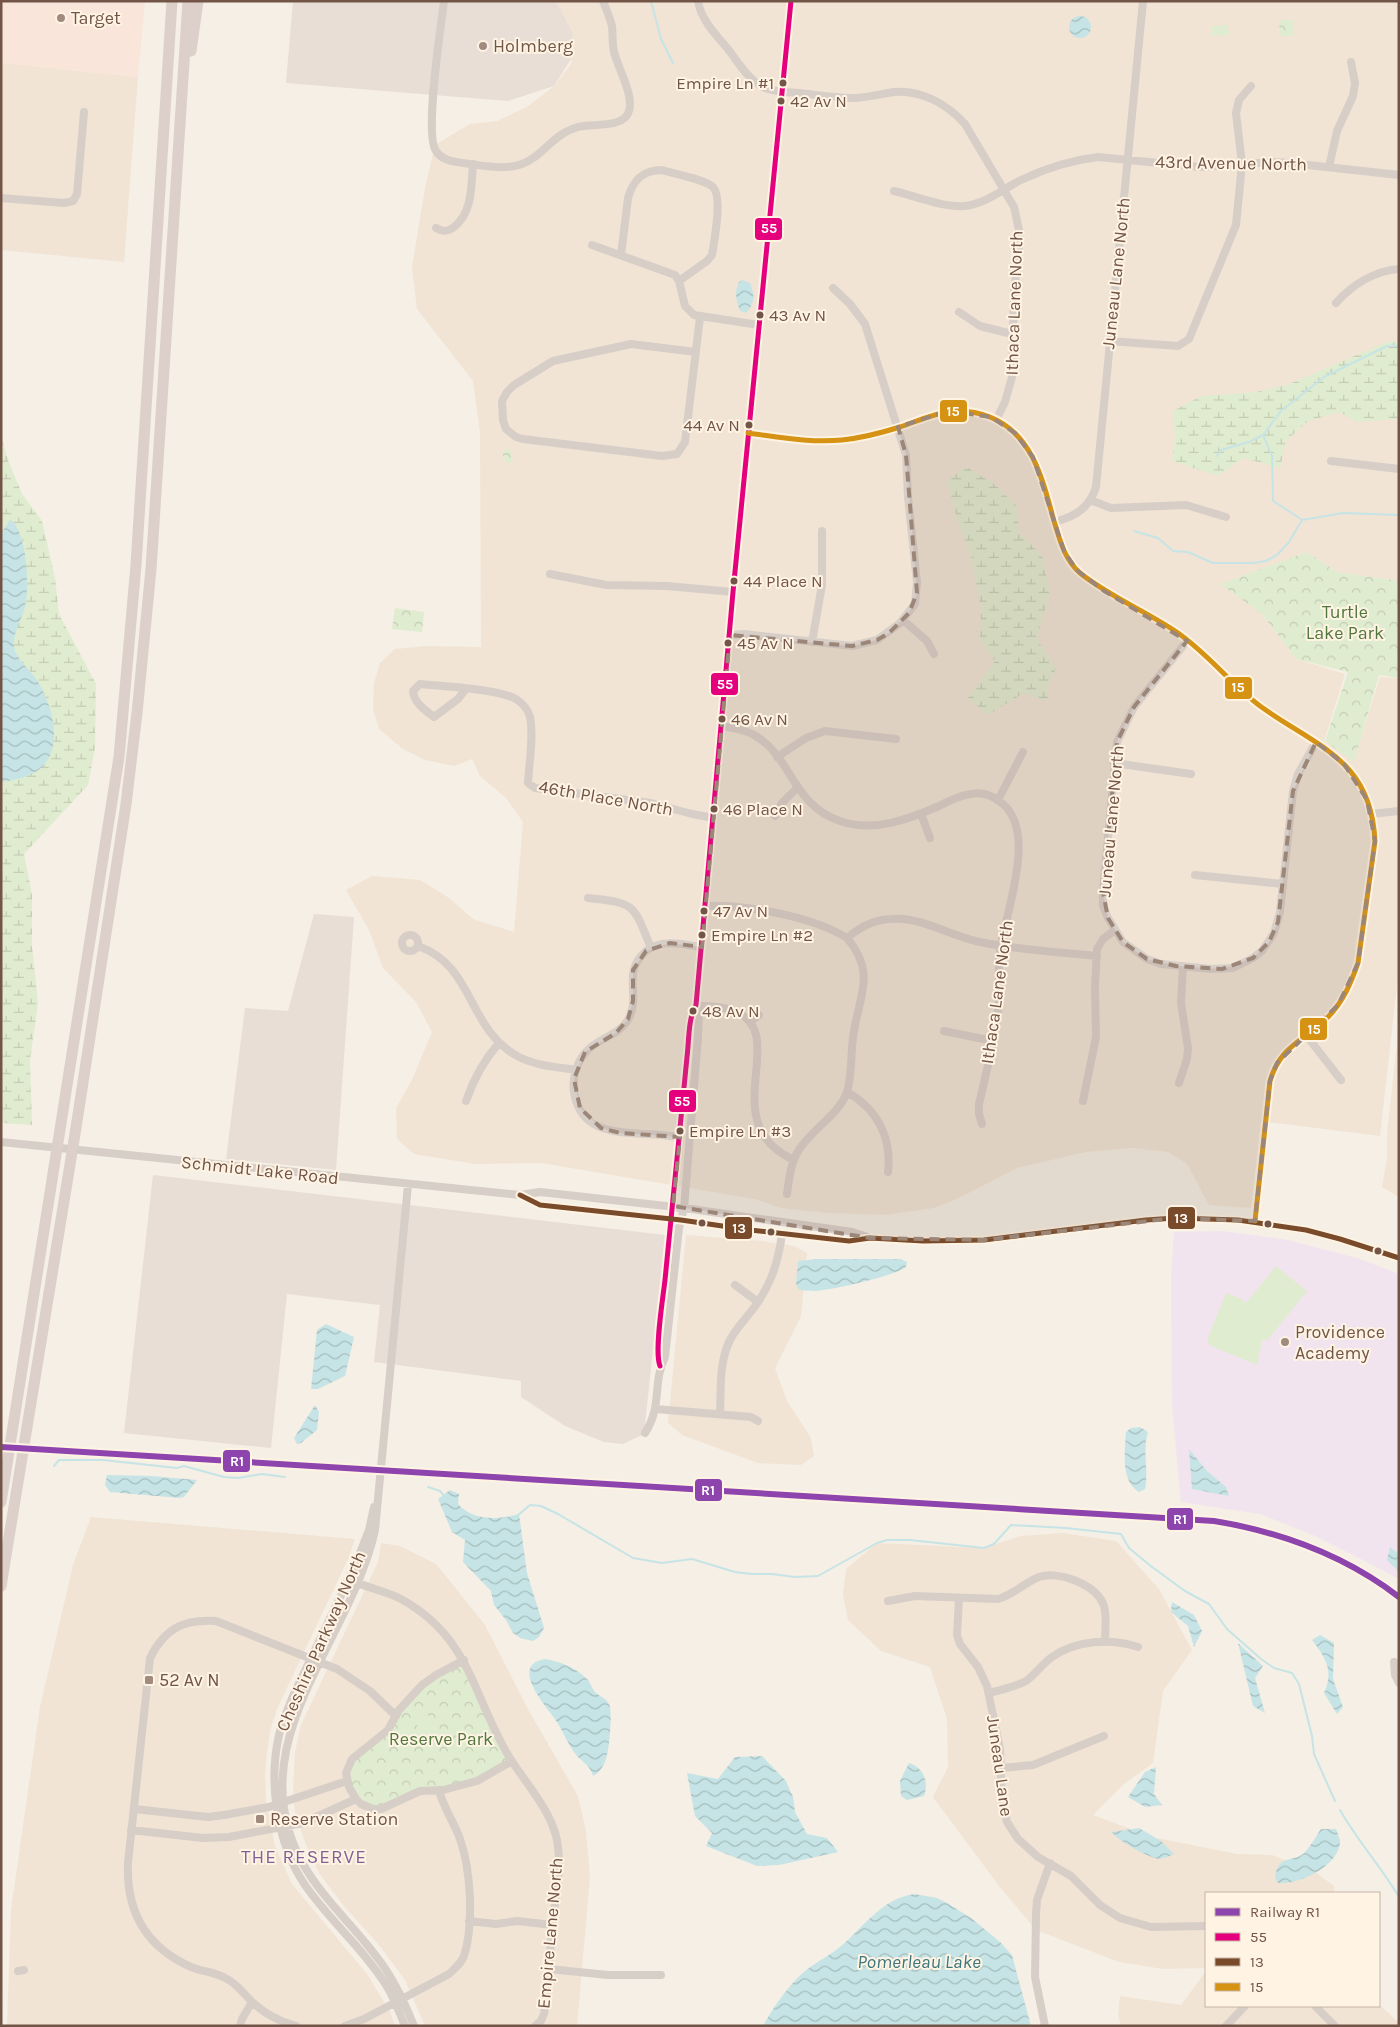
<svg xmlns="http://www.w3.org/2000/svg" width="1400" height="2027" viewBox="0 0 1400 2027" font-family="Karla,sans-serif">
<defs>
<pattern id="wetland-marsh" width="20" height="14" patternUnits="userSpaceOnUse" patternTransform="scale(1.25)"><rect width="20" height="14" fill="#e0eccf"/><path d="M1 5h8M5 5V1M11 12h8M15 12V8" fill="none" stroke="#c4ccb3"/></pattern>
<pattern id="park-crowns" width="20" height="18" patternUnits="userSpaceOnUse" patternTransform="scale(1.25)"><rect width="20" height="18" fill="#e0eccf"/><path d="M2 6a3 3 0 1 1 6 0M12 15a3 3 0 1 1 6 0" fill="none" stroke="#c4ccb3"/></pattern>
<pattern id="water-waves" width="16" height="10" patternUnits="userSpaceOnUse" patternTransform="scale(1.25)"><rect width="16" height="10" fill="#c6e4e6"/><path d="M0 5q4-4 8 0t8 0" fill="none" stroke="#a5bcbc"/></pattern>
</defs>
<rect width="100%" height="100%" fill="#f5efe5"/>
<path fill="#f1e4d4" d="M556,1H1399V581L1337,572L1307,552L1221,584L1262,614L1296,659L1345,674L1324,741L1354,760L1380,677L1399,678V968L1380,1136L1261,1121L1251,1208L1209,1205L1187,1164L1168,1152L1132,1148L1086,1152L1017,1168L957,1199L934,1208L885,1215L828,1213L781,1208L755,1199L541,1163L475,1164L414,1154L397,1139L396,1108L412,1080L432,1032L416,1002L383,968L369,930L346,890L372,876L420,880L449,898L473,919L514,932L523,822L506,798L480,776L472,759L454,766L425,760L403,749L379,729L373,709L374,683L380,663L395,649L427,646L481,647L480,432L473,381L417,309L412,267L425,188L435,145L470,124L497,121L527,107L554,86L571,64L573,33Z
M1,63L138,77L124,262L1,250Z
M1399,1025V1197L1382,1187L1387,1159V1134Z
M686,1235L762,1241L794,1246L807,1253L801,1316L775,1368L787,1401L811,1438L814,1456L801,1465L758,1463L682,1435L668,1423Z
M91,1517L355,1539L348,1559L277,1709L270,1731L267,1752L265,1775L266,1801L275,1846L292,1884L367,1974L390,2012L395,2026H7L11,1910L40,1707L73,1565Z
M1063,1533L1116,1541L1159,1589L1192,1650L1163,1691L1153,1763L1124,1784L1093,1815L1152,1837L1237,1854L1272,1855L1315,1872L1334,1886V1893H1206V1968L1163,1969L1119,1962L1036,1930L999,1886L933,1797L948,1767L947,1719L930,1667L881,1651L848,1620L843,1595L846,1569L877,1543L984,1548L1020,1536Z
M381,1543L400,1546L436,1564L485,1625L529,1711L578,1796L586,1831L590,1877L577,2026H425L405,1980L379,1945L343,1905L319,1873L304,1840L295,1812L293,1792L295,1752L301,1725L378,1562Z
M1206,1971V2006H1379V2004L1399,2023V2026H1121L1118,2015L1120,1996L1181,2005Z"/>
<path fill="#f9e5da" d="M1,1H145L138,77L1,63Z"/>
<path fill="#e8ded6" d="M293,1H556L573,33L571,59L554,86L508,101L286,83Z
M314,914L354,917L336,1170L226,1159L245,1008L288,1011Z
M153,1175L665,1235L644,1434L623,1444L604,1442L565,1426L521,1397V1381L374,1362L380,1305L287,1294L271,1448L124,1433Z"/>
<path fill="#f1e4ef" d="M1222,1231L1288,1240L1360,1259L1399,1274V1579L1363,1560L1313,1535L1260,1514L1181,1502L1172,1406L1171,1279L1174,1232Z"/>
<path fill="url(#wetland-marsh)" d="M1399,341V420L1394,419L1357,422L1340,412L1308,421L1286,441L1280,468L1243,458L1218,476L1172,461L1175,438L1173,411L1201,396L1256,392L1287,385L1387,342Z
M1,435L8,460L22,494L42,521L55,578L59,614L96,684L95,748L88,785L24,854L32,894V946L38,1003L30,1061L32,1125L1,1123Z
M966,467L993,483L1017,506L1019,533L1042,555L1050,592L1037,639L1056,669L1047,688L1048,702L1024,693L988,715L968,698L995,661L980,641L981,608L971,556L958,522L947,481Z"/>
<path fill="url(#park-crowns)" d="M1279,20H1294V36H1280Z
M509,448L513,459L511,463H506L502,453Z
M1307,552L1337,572L1399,581V678L1379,675L1354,762L1325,741L1348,672L1296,659L1262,614L1220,584Z
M395,608L424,612L422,632L392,629Z
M464,1660L512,1761L477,1781L419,1791L381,1809L358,1802L346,1773L348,1765L384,1733L410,1697Z"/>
<path fill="#e0eccf" d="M1228,25L1229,35L1212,36V26Z
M1276,1266L1307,1291L1267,1341L1263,1338L1257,1365L1211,1346L1207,1340L1226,1293L1240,1298L1246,1303Z
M426,1712L435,1726L422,1733L414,1720Z"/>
<path fill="url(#water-waves)" d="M1069 27a11 11 0 1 1 22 0a11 11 0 1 1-22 0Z
M743,280L750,283C755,295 755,303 746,313L740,311C736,300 734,293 739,282Z
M10,520C27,529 30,588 25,606C22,620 13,631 14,646C15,659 30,669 37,680C51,703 64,743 43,766C33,777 15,780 1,782V537L4,529Z
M818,1259H901L907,1262L906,1267C894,1276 840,1288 823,1290C815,1292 807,1290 799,1290L796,1284L798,1261Z
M326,1324L354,1337L345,1376L318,1389H311L317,1330Z
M315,1405L319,1412L317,1430L301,1443L297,1444L294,1438Z
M1140,1427L1148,1432C1142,1451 1149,1470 1145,1489L1139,1492C1120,1480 1125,1452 1126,1432L1131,1428Z
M1189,1449L1207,1471L1226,1487L1229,1496L1192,1489Z
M107,1475L152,1476L197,1480L184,1497L180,1498L110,1492L105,1485Z
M450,1490L459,1494L458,1504C473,1521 498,1520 519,1514L527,1573L544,1628L539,1637L533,1641L520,1638L513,1633L506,1620L494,1605L491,1591L463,1562L465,1540L452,1532L438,1499Z
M1390,1547L1399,1554V1572L1387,1560Z
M1172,1602L1194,1615L1202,1631L1194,1647L1188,1626L1171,1612Z
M1320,1635L1334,1643L1333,1679L1343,1707L1337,1714L1324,1693C1334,1671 1326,1658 1312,1640Z
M1238,1643L1263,1666L1255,1678L1265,1713L1253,1706Z
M545,1659C561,1662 575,1667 587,1679C590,1682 592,1688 595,1692C599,1696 606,1698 609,1704C613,1712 609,1754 605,1762C602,1768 599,1773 593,1776C591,1767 584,1763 577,1756C568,1745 563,1731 555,1719C545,1705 509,1665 545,1659Z
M762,1756L786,1781L793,1797L795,1812L807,1834L827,1838L838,1852L779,1865L757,1866L706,1846L712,1833L695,1816L687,1773L718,1779L735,1757Z
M909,1763C924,1768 929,1782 924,1796L907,1800L901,1796L900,1781Z
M1156,1767L1154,1794L1162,1805L1145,1807L1128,1797L1145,1772Z
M1139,1828L1161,1841L1174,1854C1170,1856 1163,1859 1159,1859C1147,1857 1118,1841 1112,1832Z
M1321,1829H1336C1337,1832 1339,1837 1340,1840C1341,1865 1299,1885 1278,1883L1275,1878C1278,1852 1294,1864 1305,1852C1311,1846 1316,1836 1321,1829Z
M914,1894L937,1898L947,1903L971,1918L1000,1942L1012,1955L1031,2026H763C774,2006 788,1986 805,1971C816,1962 829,1956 840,1947C864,1927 881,1899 914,1894Z"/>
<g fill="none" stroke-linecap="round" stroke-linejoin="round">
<path stroke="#c6e4e6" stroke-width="2" d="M651,1L661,39L673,63
M1217,456L1221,450L1249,442L1263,435
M1301,519L1273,501L1272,456L1263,435L1281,411L1324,377L1387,346H1399
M1134,531L1158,538L1173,551L1188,552L1213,563H1253L1266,561L1277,555L1289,542L1302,520L1343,513L1399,515
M54,1466L59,1460H103L177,1468L184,1466L224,1477L238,1478L262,1474L285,1477
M428,1487L440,1491L445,1497
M517,1516L530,1505L541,1506L558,1514L633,1558L662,1563L692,1559L735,1572L752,1574H772L795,1577L818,1576L877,1543L887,1540H910L984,1548L994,1544L1011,1525L1066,1528L1121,1534L1129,1548L1152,1567L1185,1591L1209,1604L1227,1629L1261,1659L1274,1668L1292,1673L1299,1684L1312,1736L1314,1754L1335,1801
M1340,1810C1357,1840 1381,1867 1399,1897"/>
<path stroke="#d7cec8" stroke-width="8" d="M444,1C441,27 424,134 436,151C443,162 458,162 470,164C486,166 506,170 522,164C544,156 552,134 578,127C592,123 624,129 629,111C634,95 618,68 614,52C612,44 613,35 612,26C610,18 606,9 603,1
M698,1C701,20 716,35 728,49C737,61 746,76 758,84C768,92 787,92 799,93C818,95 837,98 856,98C869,97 882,94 894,92C922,90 947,104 965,124L1014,207L1020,235L1014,295L1012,377L1005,402L996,420
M1329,167L1337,131L1353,96L1355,83L1351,62
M894,191C916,196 943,208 965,206C985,204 1003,189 1021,180C1044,169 1073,160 1098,157L1200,167L1273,162L1290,163L1399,175
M1,198L64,203L73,201L77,194L84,112
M436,228C443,232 448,232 454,227C473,212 471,186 473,164
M592,245L675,275L679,281L685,306L694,315L759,325
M621,255L628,198C633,180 643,170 662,170C674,174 704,179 713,187C723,197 714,242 712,255L707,261L679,281
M1336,303C1352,285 1374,271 1399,269
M959,312L980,326L1012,334
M1109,341L1178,346L1189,339L1236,225L1242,164L1236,113L1239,100L1251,86
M696,352L631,344L553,361L514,385L507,392L502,401L503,420L506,429L516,437L523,439L662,456L677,454L685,442L700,317
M748,433C779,437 810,443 842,440C861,438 881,433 900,427C932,416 954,403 990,417C1033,434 1043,481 1054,521C1060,540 1064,559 1080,573C1110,597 1146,611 1178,633C1208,654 1231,684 1260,706C1317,747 1371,759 1375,841L1358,963C1351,983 1343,1002 1328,1017C1304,1041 1280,1046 1270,1081L1255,1221
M1331,461L1399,469
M1090,500L1111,508L1186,505L1226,517
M1055,522C1075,516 1089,509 1096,487L1143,1
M550,574L606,585L667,586L733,592
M903,620L927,641L934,654
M730,635L744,634L852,646L877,640L899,624L915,604L917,582L908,497L906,455L865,324L850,304L833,288
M1187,641L1134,707L1117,742L1103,892V906L1108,918L1123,942L1147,959L1161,964L1211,969L1233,968L1253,958L1262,951L1274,933L1280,912L1293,791L1298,774L1316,742
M812,642L822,585V531
M465,690L458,699L434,717C425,710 414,703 413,691L420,684C442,686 497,689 516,699C522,703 528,709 530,717C534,737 529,762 528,783L535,788L651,803L692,814L713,818
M721,726C732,728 744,729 754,735C792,756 792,805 840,821C873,833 909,819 939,806C949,801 960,795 971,794C981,792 991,795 999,801C1040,828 1005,913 1000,951C997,971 1001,992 998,1012C994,1043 986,1074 979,1104V1114L982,1124
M777,757L806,738L825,731L896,739
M1114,763L1191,774
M998,800L1023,752
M921,814L930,838
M1371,814L1399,811
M775,816L782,803L797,788
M1195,875L1283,884
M588,898C636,903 633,904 651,948
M705,906C745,904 814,917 847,938C860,927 875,919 892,919C923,917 950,936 980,942C1018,950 1058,952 1097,956
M402 943a8 8 0 1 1 16 0a8 8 0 1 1-16 0Z
M418,946C475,966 467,1030 519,1057C537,1066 557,1067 576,1070
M696,1005C708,1007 723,1006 734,1011C793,1033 712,1123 794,1160
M750,1022L759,1015
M944,1031L993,1041
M1306,1035L1341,1080
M1179,1083L1187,1059L1188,1048L1181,1003L1183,967
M847,1092C877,1109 892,1137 888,1172
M466,1101C474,1078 483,1061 499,1043
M1083,1101L1096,1037L1095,986L1097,949L1103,939L1115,930
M680,1137C668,1136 657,1134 645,1134C614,1132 580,1132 574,1092C572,1079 576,1064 585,1053C597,1037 619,1037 629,1018C641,994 621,973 646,951C661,938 684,945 702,947
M1,1142L520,1195L540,1192L684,1208L852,1232L868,1237
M408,1185L375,1530C351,1642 236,1743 303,1864C323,1899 353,1925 376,1956C393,1977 404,2001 414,2026
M787,1194C789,1180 790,1166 797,1153C808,1132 840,1114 847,1092C853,1072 850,1051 854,1031C860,994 876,972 847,938
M520,1195L540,1205L681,1220L750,1230L849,1241L870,1238L923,1241L984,1240L1146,1220L1175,1218L1238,1220L1306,1230L1340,1239L1399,1258
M735,1285L758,1302
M660,1366C654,1352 663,1298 665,1280C673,1206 679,1131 687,1057C689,1042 688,1018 696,1005L733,592L791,1
M656,1409L751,1417L758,1421
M720,1414C721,1390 719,1364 729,1342C734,1331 742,1323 749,1314C769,1290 778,1265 782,1234
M645,1433C663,1405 652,1383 665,1357L679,1228L684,1208L698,1038L699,1011L696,1005
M374,1507L369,1530L355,1566L293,1696C288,1709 282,1722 279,1735C268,1783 277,1844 305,1885C329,1920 363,1948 386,1985C394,1997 399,2012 405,2026
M358,1583C372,1589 388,1592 401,1599C470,1637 472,1694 508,1755C525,1783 550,1808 557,1840C562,1866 556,1894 553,1920C550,1951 548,1983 544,2014L541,2021L535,2026
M959,1598L957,1635L960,1644L978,1667L987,1686L1000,1749L1002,1803L1007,1822L1018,1839L1038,1857L1071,1876L1100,1905L1120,1918L1151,1927L1206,1926
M888,1601L915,1596L998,1599C1013,1595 1024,1583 1039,1577C1059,1570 1097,1585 1104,1606C1107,1617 1105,1630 1105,1641
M464,1660L436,1675L422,1685L399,1710L388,1730L352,1759L346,1773L349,1787L356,1799L361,1804L373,1809H381L420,1791L443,1790L477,1781L512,1761
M1394,1662L1395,1675L1399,1683
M989,1693C1001,1690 1015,1687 1026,1681C1036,1674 1042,1664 1052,1657C1076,1640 1110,1638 1138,1647
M1001,1768L1033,1765L1104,1736
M134,1809L208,1817L224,1815L269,1807L347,1781
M131,1830L203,1838L229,1837L303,1823L356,1799
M469,1921L496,1924L517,1921L553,1925
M549,1969L608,1975H661
M18,1971L24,1970
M1315,2006L1335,2026
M240,2026L242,2019L252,2002
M296,2026C280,2022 264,2013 252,2002C244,1994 237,1984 227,1979C216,1972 203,1972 191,1967C146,1947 126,1911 128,1863L150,1658C165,1628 184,1619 216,1621L337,1669L370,1691L396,1716
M345,2026L364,2019L449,1974C455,1968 461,1964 464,1956C474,1925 471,1870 460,1839C454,1822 443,1807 439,1790
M1045,2026L1035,1977L1036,1915L1037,1900L1050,1863
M1226,2026L1245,2006"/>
<path stroke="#ddcfca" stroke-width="11" d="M191,51L198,1
M1,1502L119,757L136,565L172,1
M1,1586L75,1134L126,804L137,713L151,569L188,1"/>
<defs>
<path id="bus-1" d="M660,1366C654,1352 663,1298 665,1280C673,1206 679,1131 687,1057C689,1042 688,1018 696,1005L733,592L791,1"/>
<path id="bus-2" d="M520,1195L540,1205L681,1220L750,1230L849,1241L870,1238L923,1241L984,1240L1146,1220L1175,1218L1238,1220L1306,1230L1340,1239L1399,1258"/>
<path id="bus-3" d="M748,433C779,437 810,443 842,440C861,438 881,433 900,427C932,416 954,403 990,417C1033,434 1043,481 1054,521C1060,540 1064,559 1080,573C1110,597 1146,611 1178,633C1208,654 1231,684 1260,706C1317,747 1371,759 1375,841L1358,963C1351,983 1343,1002 1328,1017C1304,1041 1280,1046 1270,1081L1255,1221"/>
</defs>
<use href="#bus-1" stroke="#fff4e4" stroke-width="9"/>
<use href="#bus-2" stroke="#fff4e4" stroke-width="9"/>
<use href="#bus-3" stroke="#fff4e4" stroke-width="9"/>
<use href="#bus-1" stroke="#e5007d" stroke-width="5"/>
<use href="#bus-2" stroke="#7a4b2a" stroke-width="5"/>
<use href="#bus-3" stroke="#d69212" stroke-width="5"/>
<defs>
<path id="rail-1" d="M1,1447L1214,1521C1281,1532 1344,1555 1399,1597"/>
</defs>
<use href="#rail-1" stroke="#fff4e4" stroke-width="10"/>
<use href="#rail-1" stroke="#8e44ad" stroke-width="6"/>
</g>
<path fill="#9b8678" fill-opacity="0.2" stroke="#9b8678" stroke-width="4" stroke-dasharray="10 6" stroke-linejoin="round" d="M948,411L991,417L1015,433L1033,457L1064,551L1077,570L1104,591L1187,641L1134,707L1117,742L1103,892L1108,918L1123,942L1147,959L1176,966L1222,969L1253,958L1269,942L1278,922L1293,791L1316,742L1344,764L1367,800L1375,841L1358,963L1338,1005L1277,1063L1270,1081L1255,1221L1175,1218L984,1240L870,1238L673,1206L680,1137L620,1133L601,1128L580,1108L574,1079L585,1052L616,1033L628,1019L633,1001V970L646,951L670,943L702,947L730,635L852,646L877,640L889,633L909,613L917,593L906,455L898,427Z"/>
<g fill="#a08b7e" stroke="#fff4e4" stroke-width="2">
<circle cx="61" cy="18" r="5"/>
<circle cx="483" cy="46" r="5"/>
<circle cx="1285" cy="1342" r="5"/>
<rect x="144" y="1675" width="10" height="10" rx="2.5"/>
<rect x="255" y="1814" width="10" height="10" rx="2.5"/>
</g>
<g fill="#725546" stroke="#fff4e4" stroke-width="2">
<circle cx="783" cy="83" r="4.5"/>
<circle cx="781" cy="101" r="4.5"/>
<circle cx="760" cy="315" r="4.5"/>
<circle cx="749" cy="425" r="4.5"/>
<circle cx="734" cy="581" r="4.5"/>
<circle cx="728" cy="643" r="4.5"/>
<circle cx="722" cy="719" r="4.5"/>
<circle cx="714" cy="809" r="4.5"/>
<circle cx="704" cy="911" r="4.5"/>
<circle cx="702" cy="935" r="4.5"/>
<circle cx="693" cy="1011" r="4.5"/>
<circle cx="680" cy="1131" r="4.5"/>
<circle cx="702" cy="1223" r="4.5"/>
<circle cx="1268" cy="1224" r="4.5"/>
<circle cx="771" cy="1232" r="4.5"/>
<circle cx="1378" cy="1251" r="4.5"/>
</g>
<g text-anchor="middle" stroke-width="4" stroke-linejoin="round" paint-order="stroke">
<g font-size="17" fill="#725546" stroke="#fff4e4" text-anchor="start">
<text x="774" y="89" text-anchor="end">Empire Ln #1</text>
<text x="790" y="107">42 Av N</text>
<text x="769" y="321">43 Av N</text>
<text x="740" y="431" text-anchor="end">44 Av N</text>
<text x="743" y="587">44 Place N</text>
<text x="737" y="649">45 Av N</text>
<text x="731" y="725">46 Av N</text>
<text x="723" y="815">46 Place N</text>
<text x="713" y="917">47 Av N</text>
<text x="711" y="941">Empire Ln #2</text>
<text x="702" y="1017">48 Av N</text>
<text x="689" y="1137">Empire Ln #3</text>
</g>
<g font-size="18" fill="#725546" stroke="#fff4e4" text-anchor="start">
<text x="71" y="24">Target</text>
<text x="493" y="52">Holmberg</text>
<text x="1295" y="1338">Providence<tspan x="1295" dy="21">Academy</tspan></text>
<text x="159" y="1686">52 Av N</text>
<text x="270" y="1825">Reserve Station</text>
</g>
<g font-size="18" fill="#725546" stroke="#fff4e4">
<text transform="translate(1231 163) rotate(1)" y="6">43rd Avenue North</text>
<text transform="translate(1116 273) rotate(-84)" y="6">Juneau Lane North</text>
<text transform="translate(1014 303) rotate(-88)" y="6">Ithaca Lane North</text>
<text transform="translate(606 798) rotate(10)" y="6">46th Place North</text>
<text transform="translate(1111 821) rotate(-85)" y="6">Juneau Lane North</text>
<text transform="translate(997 992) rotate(-82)" y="6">Ithaca Lane North</text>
<text transform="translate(260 1170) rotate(6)" y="6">Schmidt Lake Road</text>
<text transform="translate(321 1641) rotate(-66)" y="6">Cheshire Parkway North</text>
<text transform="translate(1000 1766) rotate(82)" y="6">Juneau Lane</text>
<text transform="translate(550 1933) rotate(-85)" y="6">Empire Lane North</text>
</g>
<g font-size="18" fill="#50783e" stroke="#fff4e4">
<text x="1345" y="618">Turtle<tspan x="1345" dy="21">Lake Park</tspan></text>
<text x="441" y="1745">Reserve Park</text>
</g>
<g font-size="19" letter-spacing="1" fill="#836196" stroke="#fff4e4">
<text x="304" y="1863">THE RESERVE</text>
</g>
<g font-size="19" font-style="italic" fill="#3d767f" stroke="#fff4e4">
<text x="919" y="1968">Pomerleau Lake</text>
</g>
</g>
<g stroke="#fff4e4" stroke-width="2">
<rect x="754" y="217" width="29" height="24" rx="5" fill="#e5007d"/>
<rect x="939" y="399" width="29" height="24" rx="5" fill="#d69212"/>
<rect x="710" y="672" width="29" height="24" rx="5" fill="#e5007d"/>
<rect x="1224" y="676" width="29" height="24" rx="5" fill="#d69212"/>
<rect x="1299" y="1017" width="29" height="24" rx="5" fill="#d69212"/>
<rect x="668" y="1089" width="29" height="24" rx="5" fill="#e5007d"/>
<rect x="1167" y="1206" width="29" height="24" rx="5" fill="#7a4b2a"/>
<rect x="724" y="1216" width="29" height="24" rx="5" fill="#7a4b2a"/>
<rect x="222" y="1449" width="29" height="24" rx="5" fill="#8e44ad"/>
<rect x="694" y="1478" width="29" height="24" rx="5" fill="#8e44ad"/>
<rect x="1166" y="1507" width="28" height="24" rx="5" fill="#8e44ad"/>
</g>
<g font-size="14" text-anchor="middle" font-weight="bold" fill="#fff">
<text x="769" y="233">55</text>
<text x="953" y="416">15</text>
<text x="725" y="689">55</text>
<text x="1238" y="692">15</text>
<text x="1314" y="1034">15</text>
<text x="682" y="1106">55</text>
<text x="1181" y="1223">13</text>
<text x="739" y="1233">13</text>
<text x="237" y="1466">R1</text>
<text x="708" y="1495">R1</text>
<text x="1180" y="1524">R1</text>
</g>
<rect width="1400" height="2027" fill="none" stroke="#725546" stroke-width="5"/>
<rect x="1205" y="1892" width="175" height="115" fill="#fff4e4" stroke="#c7b4a5"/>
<rect x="1215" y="1908" width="25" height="8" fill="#8e44ad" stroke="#c7b4a5"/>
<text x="1250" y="1917" font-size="15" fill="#725546">Railway R1</text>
<rect x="1215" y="1933" width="25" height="8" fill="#e5007d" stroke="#c7b4a5"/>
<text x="1250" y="1942" font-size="15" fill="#725546">55</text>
<rect x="1215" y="1958" width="25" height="8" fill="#7a4b2a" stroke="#c7b4a5"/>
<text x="1250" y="1967" font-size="15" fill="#725546">13</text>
<rect x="1215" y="1983" width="25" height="8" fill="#d69212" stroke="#c7b4a5"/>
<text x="1250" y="1992" font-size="15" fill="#725546">15</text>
</svg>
